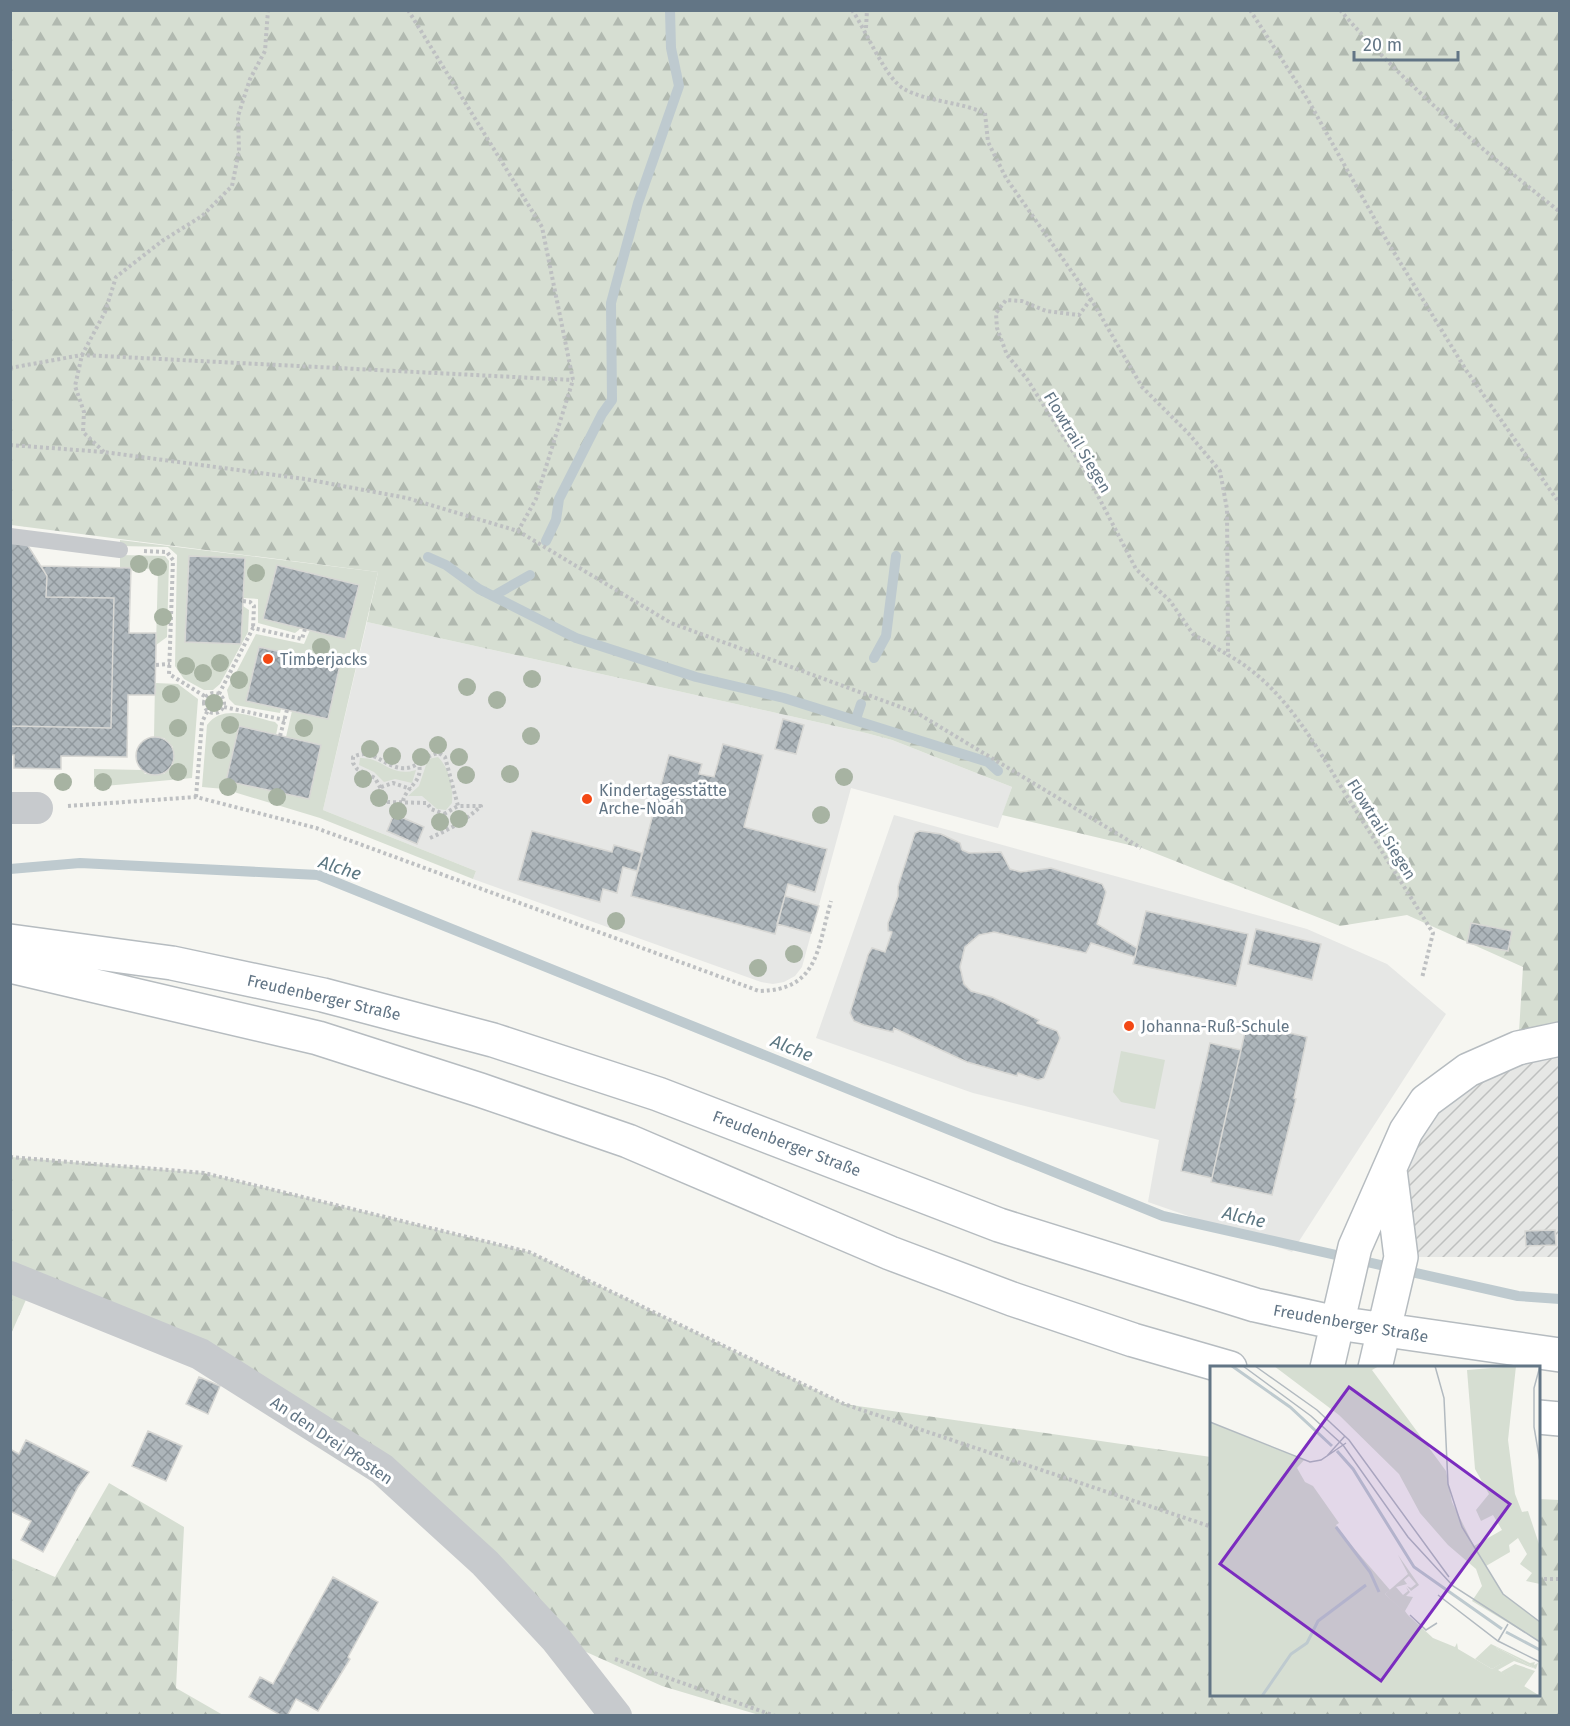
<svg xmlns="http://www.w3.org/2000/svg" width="1570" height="1726" viewBox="0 0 1570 1726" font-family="'Fira Sans',sans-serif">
<defs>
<pattern id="industrial-furrows" width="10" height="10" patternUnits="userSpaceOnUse" patternTransform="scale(1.5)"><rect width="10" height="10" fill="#e6e7e5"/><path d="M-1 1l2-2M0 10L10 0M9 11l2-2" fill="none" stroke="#bec0bf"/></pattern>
<pattern id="forest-firs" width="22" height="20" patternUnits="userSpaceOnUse" patternTransform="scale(1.5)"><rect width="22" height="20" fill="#d6ded2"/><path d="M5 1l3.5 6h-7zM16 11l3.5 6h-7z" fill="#b1b9b0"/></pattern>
<pattern id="building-cross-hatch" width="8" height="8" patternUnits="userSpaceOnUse" patternTransform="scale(1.5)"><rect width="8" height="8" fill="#adb5ba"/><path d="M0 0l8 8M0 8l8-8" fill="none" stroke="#90989d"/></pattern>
</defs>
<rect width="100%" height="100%" fill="#f6f6f1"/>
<path fill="#e6e7e5" d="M367,622L866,733L892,740L1012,787L998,828L851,788L802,967L795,976L784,982L773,984L761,982L473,879L476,871L323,810Z
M894,815L1307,929L1387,964L1446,1014L1292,1252L1148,1202L1159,1140L973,1093L816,1038Z"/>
<path fill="url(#industrial-furrows)" d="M1559,1039V1257H1401L1406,1131L1426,1101Z"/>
<path fill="#d6ded2" d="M120,540L378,572L323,810L476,871L473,879L320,818L224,789L202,787L207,725C223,703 253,717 275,722L278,725L276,735L226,781L309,799L321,745L286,737L292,711L328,719L340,665L259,647L247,701L281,709L280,713L235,705L229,699L227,690L256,634L304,644L310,630L345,639L359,585L277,565L263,619L300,628L299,630L295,633L258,623V599L243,598L186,642L241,644L243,606L249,610L248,632L220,684L213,690H204L184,679L175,666L177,555L168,547L120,546Z
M120,555L165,556L169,561L167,637L156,645L158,569L120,568Z
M155,683L178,684L198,699L192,778L94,787V769L142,770L145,774H164L173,765V747L164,738L154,737Z
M438,757C450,769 453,787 452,803L446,810L437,809L422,796H408L419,786L428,759Z
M360,758C383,757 390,778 416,770L412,783L395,779L384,782L374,772L359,765Z
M1121,1051L1165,1060L1155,1109L1121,1102L1113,1092Z"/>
<path fill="url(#forest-firs)" d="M11,11H1559V1039L1518,1048L1523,967L1407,915L1340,926L1142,848L1002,815L1012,787L892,740L866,733L367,622L378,572L11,525Z
M11,1157L204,1173L529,1252L844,1404L1211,1457L1212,1694H1538L1539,1499L1559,1500V1715H759L662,1686L555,1638L485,1563L200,1354L32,1286L11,1334Z
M109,1483L184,1527L176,1688L223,1715H11V1558L55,1577Z"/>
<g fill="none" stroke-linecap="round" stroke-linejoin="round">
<path stroke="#becacf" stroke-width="10" d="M546,541L556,520L559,499L602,414L612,400L611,303L638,203L679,86L671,48L670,10
M428,557L446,565L479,589L576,638L696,677L784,698L988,762L998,771
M495,595L530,575
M874,658L886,636L896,556
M856,719L861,704
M10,869L80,863L318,875L1163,1216L1518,1296L1560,1299"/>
</g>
<path fill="url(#building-cross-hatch)" stroke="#d7d7d4" stroke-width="1.5" d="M10,541H25L47,576L46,597L114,598L111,728L10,726Z
M189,556L245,558L241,644L185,642Z
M277,565L359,585L345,639L263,619Z
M41,566L131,568L129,633H156V645L155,695H128L127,757L61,756V769L14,768V755H10V726L111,728L114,598L46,597L47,576Z
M259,647L340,665L328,719L246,701Z
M783,719L804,725L796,754L775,749Z
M239,726L321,745L309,799L226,781Z
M136 756a19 19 0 1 1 38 0a19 19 0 1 1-38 0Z
M723,744L763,755L744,827L827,849L815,892L788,884L775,934L631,896L669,755L702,764L699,774L714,777Z
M394,814L424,827L417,844L387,831Z
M532,831L612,852L614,845L642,853L637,871L623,867L617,893L603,889L600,902L518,880Z
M920,831L941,834L960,843L962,850L969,853L1001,852L1010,869L1021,872L1051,868L1102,884L1106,892L1097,924L1137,948L1135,957L1091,943L1086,953L994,932L979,935L965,947L960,967L964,984L971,991L992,997L1039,1020L1037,1023L1057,1031L1060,1038L1044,1078L1038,1080L1018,1073L1017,1076L967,1062L894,1028L893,1032L864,1025L854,1021L850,1013L868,955L872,948L885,952L892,932L888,931V923L898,896V886L915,833Z
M785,896L819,906L811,933L777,924Z
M1146,911L1248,934L1236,986L1133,964Z
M1471,923L1512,931L1508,951L1467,943Z
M1256,929L1321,944L1312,980L1248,964Z
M1247,1023L1307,1037L1294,1098L1296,1099L1272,1195L1211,1182Z
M1210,1043L1241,1050L1212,1178L1181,1171Z
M1555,1230L1556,1245L1526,1246L1525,1231Z
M199,1377L220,1386L208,1414L186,1404Z
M148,1431L182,1446L166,1481L132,1466Z
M26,1440L89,1472L78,1487L43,1552L21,1540L31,1521L10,1511V1449L19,1454Z
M333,1577L378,1602L348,1657L350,1659L318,1711L296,1699L287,1716H282L249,1697L260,1677L273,1684Z"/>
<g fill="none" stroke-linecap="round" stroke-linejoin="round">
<defs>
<path id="secondary" d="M10,941L172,963L323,995L493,1040L658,1094L999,1225L1255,1305L1337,1323L1560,1355
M10,966L318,1038L480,1090L628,1141L890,1253L1012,1299L1133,1340L1230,1368
M1327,1368L1355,1247L1406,1131L1426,1101L1468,1070L1518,1048L1560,1039
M1375,1368L1401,1257L1390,1170
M1538,1417L1560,1419"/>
</defs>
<use href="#secondary" stroke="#b6bcc0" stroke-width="36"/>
<path stroke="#bec0c2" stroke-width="4" stroke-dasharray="3 3" stroke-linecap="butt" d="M408,10L542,227L573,380L536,499L518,531
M852,10C866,30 885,78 904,89C925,101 960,102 985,113L988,142L1006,178L1091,299L1142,387L1189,434L1220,471L1227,509L1228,655C1288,688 1319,753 1355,809C1381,850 1407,891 1433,933L1422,978
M1250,10L1308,100L1387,241L1466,370L1560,504
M1340,10C1405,85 1482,150 1560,212
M866,28L867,10
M1091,299L1079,315L1046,311L1022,301L1006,300L996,313L997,328L1007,355L1027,379L1084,469L1136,569L1170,601L1193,634L1228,655
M10,368L82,355L573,380
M10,445L104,452L305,479L407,498L518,531L671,623L917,713L1141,848
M104,452L83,432L84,412L75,386L82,355L105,312L116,277L162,241L202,216L232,186L239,151L238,116L250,79L265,51L268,10
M144,551L167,552L173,560L169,674L206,697
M243,601L250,602L254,606L253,628
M156,665L170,664
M204 703a10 10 0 1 1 20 0a10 10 0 1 1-20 0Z
M219,694L253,628L302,639L305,629
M224,707L285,720
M280,736L287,710
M381,787L393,783L411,789
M196,797L202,722L208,710
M403,801C407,785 423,783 419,764
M68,806L196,797L316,828L759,991C819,990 817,949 831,901
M444,814L458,806
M430,838C450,829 465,821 481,806H458L445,757L439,753C424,755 417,770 401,768C383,766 372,747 353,757V763L357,769L375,778L388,802L427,803L431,809L444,814L446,830
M10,1157L204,1173L529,1252L844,1404L1212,1527
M1538,1579H1560
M615,1659L775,1716"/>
<path stroke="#c7cacd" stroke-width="16" d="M10,536L120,550"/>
<path stroke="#c7cacd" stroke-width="32" d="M10,808H37
M10,1277L200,1354L382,1469L485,1563L555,1638L616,1716"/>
<use href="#secondary" stroke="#fff" stroke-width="33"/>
</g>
<g fill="#a7b3a2">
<circle cx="139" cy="564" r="9"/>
<circle cx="158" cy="567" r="9"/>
<circle cx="256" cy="573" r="9"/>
<circle cx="163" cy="617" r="9"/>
<circle cx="321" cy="647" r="9"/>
<circle cx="220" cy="663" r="9"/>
<circle cx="186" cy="666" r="9"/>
<circle cx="203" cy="673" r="9"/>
<circle cx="532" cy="679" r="9"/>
<circle cx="239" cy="680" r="9"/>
<circle cx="467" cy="687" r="9"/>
<circle cx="171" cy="694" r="9"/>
<circle cx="497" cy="700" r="9"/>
<circle cx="214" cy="703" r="9"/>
<circle cx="230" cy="725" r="9"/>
<circle cx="178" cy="728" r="9"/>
<circle cx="304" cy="728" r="9"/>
<circle cx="531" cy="736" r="9"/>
<circle cx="438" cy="745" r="9"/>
<circle cx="370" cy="749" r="9"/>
<circle cx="221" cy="750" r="9"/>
<circle cx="392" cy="756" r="9"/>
<circle cx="421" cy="757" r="9"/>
<circle cx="459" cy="757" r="9"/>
<circle cx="178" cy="772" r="9"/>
<circle cx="510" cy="774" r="9"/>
<circle cx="466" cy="775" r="9"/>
<circle cx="844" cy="777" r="9"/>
<circle cx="363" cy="779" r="9"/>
<circle cx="63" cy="782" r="9"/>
<circle cx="103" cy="782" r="9"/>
<circle cx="228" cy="787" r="9"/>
<circle cx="277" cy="797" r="9"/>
<circle cx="379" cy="798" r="9"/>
<circle cx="398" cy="811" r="9"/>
<circle cx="821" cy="815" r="9"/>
<circle cx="459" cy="819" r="9"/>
<circle cx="440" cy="822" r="9"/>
<circle cx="616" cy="921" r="9"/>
<circle cx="794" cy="954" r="9"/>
<circle cx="758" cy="968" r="9"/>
</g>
<g fill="#f34814" stroke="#fff" stroke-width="2">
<circle cx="268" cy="659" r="6"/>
<circle cx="587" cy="799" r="6"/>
<circle cx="1129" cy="1026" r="6"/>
</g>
<g text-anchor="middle" stroke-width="6" stroke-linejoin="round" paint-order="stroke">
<g font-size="16" fill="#627585" stroke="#fff">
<text transform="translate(1078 442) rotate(59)" y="6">Flowtrail Siegen</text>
<text transform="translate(1382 829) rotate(58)" y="6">Flowtrail Siegen</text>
<text transform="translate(324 997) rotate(13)" y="6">Freudenberger Straße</text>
<text transform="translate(787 1143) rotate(21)" y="6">Freudenberger Straße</text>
<text transform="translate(1351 1323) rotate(10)" y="6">Freudenberger Straße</text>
<text transform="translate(332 1440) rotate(34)" y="6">An den Drei Pfosten</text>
</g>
<g font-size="16" fill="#627585" stroke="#fff" text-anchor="start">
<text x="280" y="665">Timberjacks</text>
<text x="599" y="796">Kindertagesstätte<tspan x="599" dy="18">Arche-Noah</tspan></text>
<text x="1141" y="1032">Johanna-Ruß-Schule</text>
</g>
<g font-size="18" font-style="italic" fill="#5d7883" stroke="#fff">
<text transform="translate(340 868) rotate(18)" y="6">Alche</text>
<text transform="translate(792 1048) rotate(22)" y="6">Alche</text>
<text transform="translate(1244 1217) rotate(13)" y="6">Alche</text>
</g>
</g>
<g transform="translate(1210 1366)">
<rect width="330" height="330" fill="#f6f6f1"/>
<path d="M188,189L209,219L201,225L197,220L201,222L206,218L199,210L194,214L197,218L186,221L193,229L198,225L196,221L200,226L196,230L203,231L195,245L199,251L175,228L198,208ZM281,278L320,297L325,296L324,299L328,297L326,303L286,281L296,295L282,303L265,293ZM305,298L325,305L313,322L291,306Z" fill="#d6ded2"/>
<path d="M64,0H169L162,4L236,105L242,136L264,180L292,164L283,149L271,155L266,144L279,128L265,103L257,4L306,0L298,74L305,128L312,146L318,145L330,181V218L316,215L322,207L310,198L317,188L308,172L299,179L300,186L276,200L293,228L330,256V276L262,235L272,220L266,203L238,179L210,147L189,108L129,49ZM0,56L94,94L87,102L95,116L103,120L129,157L126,159L135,172L180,224L175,228L223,272L245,281L247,277L248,283L282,303L295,295L286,281L326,303L304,295L288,304L330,330H0Z" fill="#d6ded2"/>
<path fill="none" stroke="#becacf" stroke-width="3" d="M22,0L80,41L122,80M127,85L143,103L204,201L292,263M126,161L160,206L169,226M296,266L330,284M52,330L81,288L97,277L108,255L156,219"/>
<path fill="none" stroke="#b2bac0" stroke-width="1.5" d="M33,0L101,50L133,79L198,171L243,220L330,276M45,0L107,44L139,74L239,211M225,0L234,32L238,118L252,161L293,228L330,256M330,0L324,22V61L330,96M0,56L100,96L111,94L136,77M117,90L135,70M228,229L288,275L330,296M200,249L216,264L227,257M288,275L298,258"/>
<path fill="#7b2cbf" fill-opacity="0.15" stroke="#7b2cbf" stroke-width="3" d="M139,21L300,138L171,315L10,198Z"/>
<rect width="330" height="330" fill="none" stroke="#627585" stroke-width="3"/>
</g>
<rect width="1570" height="1726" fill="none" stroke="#627585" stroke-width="24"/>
<path d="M1354 51v9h104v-9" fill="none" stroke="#627585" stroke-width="3"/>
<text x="1363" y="51" font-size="18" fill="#627585" stroke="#ffffff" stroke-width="4.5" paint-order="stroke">20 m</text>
</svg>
